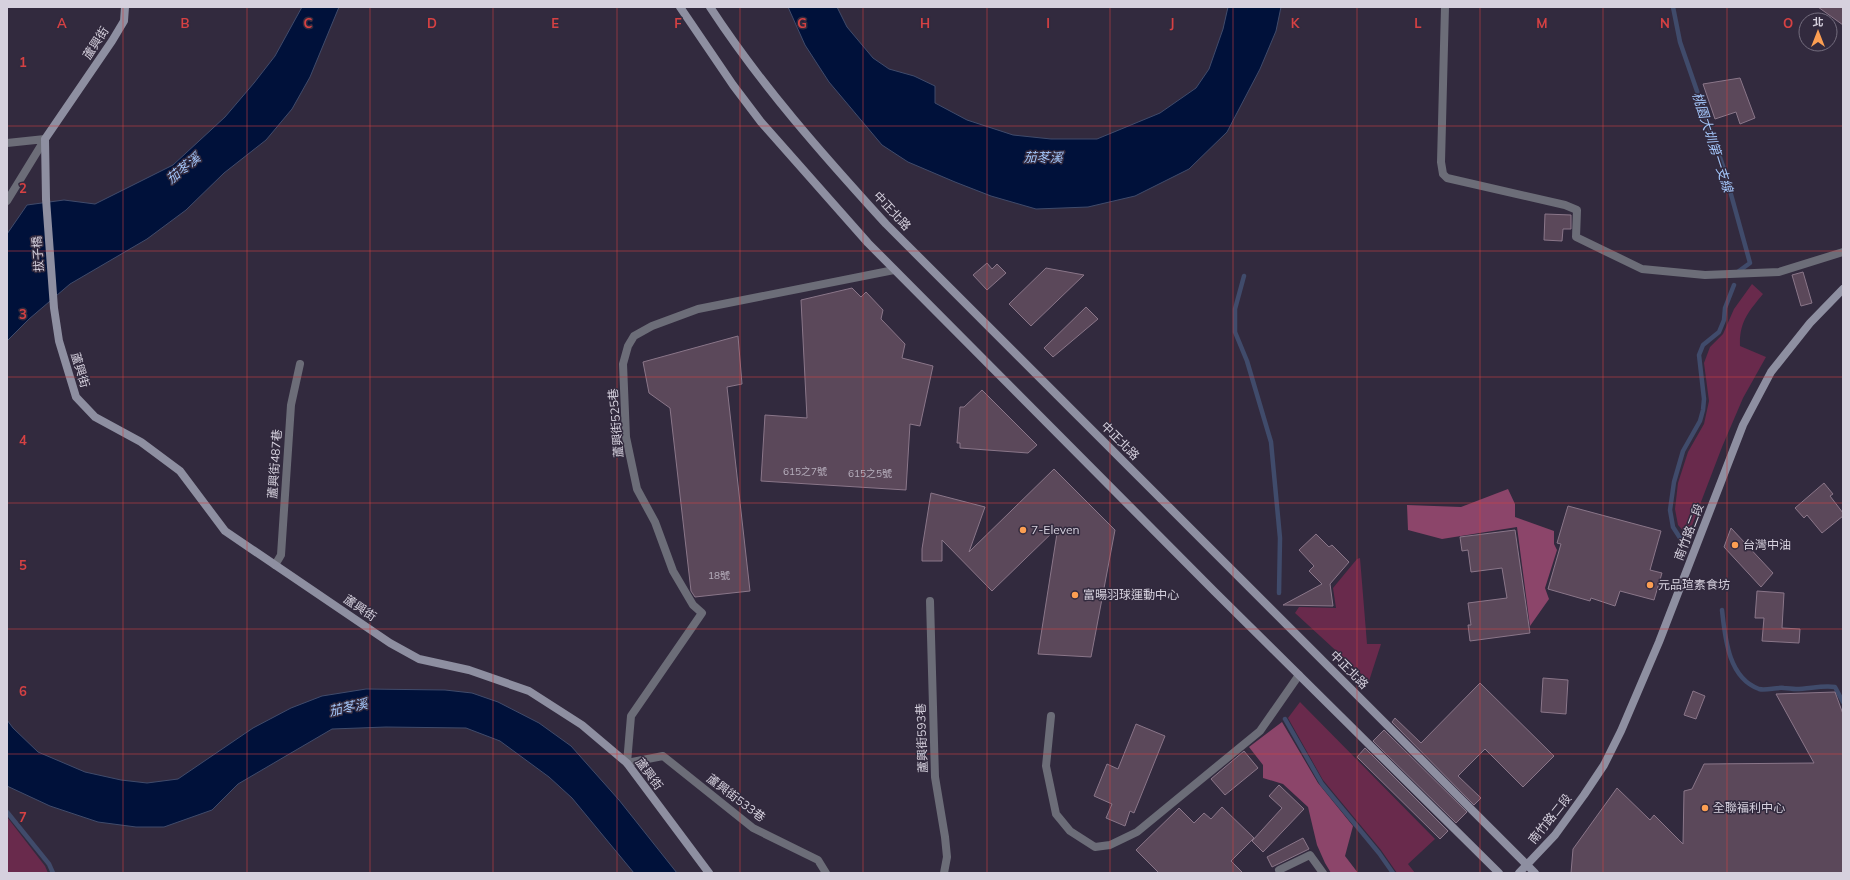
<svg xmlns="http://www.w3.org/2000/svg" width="1850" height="880" viewBox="0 0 1850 880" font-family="Mulish,'Noto Sans TC',sans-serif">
<rect width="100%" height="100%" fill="#322a3e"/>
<path fill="#692a4c" d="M1752,284L1763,294C1749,311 1739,322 1740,346L1766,357L1743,398L1722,447L1688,536L1678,525L1675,509L1678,483L1688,452L1704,424L1709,401L1704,363L1710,347L1723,334L1734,309Z
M1360,558L1367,644H1381L1369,681L1295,613L1299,607L1336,608L1333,588L1357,559Z
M1300,702L1435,839L1408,864L1415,873H1397L1381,850L1323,780L1288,718Z
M7,817L45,866L48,873H7Z"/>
<path fill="#8c456a" d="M1508,489L1515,504V517L1554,531V544L1557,550L1545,588L1549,599L1530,626L1517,527L1442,539L1408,530L1407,505L1461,507Z
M1282,722L1318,783L1353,826L1345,856L1358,873H1331L1325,863L1317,845L1308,807L1283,784L1263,778V765L1249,747Z"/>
<path fill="#00113a" stroke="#404b6b" d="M302,7H339L310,77L292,109L266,140L224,173L186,210L147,239L70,284L29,319L7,341V234L27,205L64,200L95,204L173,165L225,117L254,83L275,56Z
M788,7H837L847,27L873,58L889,69L914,76L935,86V103L967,120L1013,135L1051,139H1097L1160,113L1196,88L1209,69L1223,29L1228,7H1281L1276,31L1260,69L1227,132L1189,169L1135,196L1088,207L1036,209L991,196L955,182L908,162L882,145L829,82L805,45Z
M366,689L445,690L472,693L498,702L539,723L571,746L619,800L677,873H634L572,798L549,777L500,741L466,728L386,727L332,729L238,784L212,810L164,827H136L98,822L50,806L7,786V720L13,728L38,752L85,772L121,780L147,783L178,779L253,728L291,708L322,696Z"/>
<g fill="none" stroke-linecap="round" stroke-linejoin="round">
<path stroke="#404b6b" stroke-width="4.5" d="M1673,7L1680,42L1724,169L1750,263L1739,271
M1244,276L1235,309V332L1247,361L1271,442L1280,538L1279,593
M1682,541L1673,527L1670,510L1674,482L1683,451L1700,421L1703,410L1704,399L1699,355L1703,345L1719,332L1724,320L1725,308L1734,285
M1722,610C1725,637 1728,678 1759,689C1766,691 1776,687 1784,688C1788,688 1792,689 1796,689C1809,689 1822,685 1835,687L1843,702
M1285,719L1322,784L1379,853L1393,873
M7,812L49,864L53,873"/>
</g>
<path fill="#5b485a" stroke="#8a7689" d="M1818,7H1843V25Z
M1740,78L1755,118L1740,124L1736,112L1715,119L1703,84Z
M1545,214L1571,215V229H1563L1562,241L1544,240Z
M987,263L992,269L997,264L1006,273L987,290L973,275Z
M1046,268L1084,275L1031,326L1009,304Z
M1803,272L1812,303L1801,306L1792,275Z
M852,288L861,297L866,292L883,310L881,319L905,344L902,358L933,366L920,426L910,424L906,490L761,481L765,415L807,418L801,300Z
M1086,307L1098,319L1053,357L1044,348Z
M738,336L742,384L727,387L750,591L695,597L691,591L670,408L649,393L643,362Z
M982,390L1037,445L1028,453L960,448V443H957L960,407H964Z
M1054,469L1115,530L1091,657L1038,654L1058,527L992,591L942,540V561H922V549L931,493L985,507L969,552Z
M1824,483L1833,494L1830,496L1843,513V516L1822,533L1807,515L1804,518L1795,508Z
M1568,506L1661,531L1650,570L1662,573L1654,600L1620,591L1615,606L1591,598L1590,601L1548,589L1561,544L1557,543Z
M1731,528L1773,573L1761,587L1724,547Z
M1515,530L1530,633L1470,641L1468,625H1471L1468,603L1507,598L1502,568L1471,572L1468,550L1462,551L1460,537Z
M1316,534L1329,547L1332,545L1349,562L1330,584L1333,606L1283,605L1322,584L1309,571L1314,566L1299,550Z
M1757,591L1784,593L1782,628L1800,629L1799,643L1762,641L1764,618H1755Z
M1543,678L1568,680L1566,714L1541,712Z
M1480,683L1554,756L1523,787L1485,749L1458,776L1481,798L1474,805L1392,722L1395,718L1421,743Z
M1693,691L1705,696L1696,719L1684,715Z
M1835,692L1843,714V873H1571L1573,849L1617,788L1650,820L1654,815L1683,844L1684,791L1692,789L1704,764L1814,763L1776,694Z
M1136,724L1165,736L1134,813L1130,811L1125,826L1106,818L1112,804L1094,796L1107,764L1118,769Z
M1384,730L1467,812L1456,823L1373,741Z
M1365,748L1448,831L1440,839L1357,757Z
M1244,751L1258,768L1225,795L1211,779Z
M1279,785L1304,809L1263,852L1252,841L1282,808L1269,796Z
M1222,807L1254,838L1231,861L1243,873H1159L1136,850L1179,808L1194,823L1204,813L1211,819Z
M1303,838L1309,849L1272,867L1267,857Z"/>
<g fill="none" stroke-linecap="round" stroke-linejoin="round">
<path stroke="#6c6d78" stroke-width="8" d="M1445,7L1441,162L1443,174L1447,178L1565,205L1577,210L1576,237L1642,269L1705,275L1779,272L1843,252
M7,143L45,139
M7,201L45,139
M275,565L281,555L291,405L300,364
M930,601L935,777L945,837L947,857L944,873
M1279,870L1310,855L1323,873
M826,873L818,860L753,828L663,756L627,763L631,716L702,613L693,605L673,571L655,522L637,489L626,437L623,364L628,346L634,336L652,326L698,309L894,270"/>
<path stroke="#6c6d78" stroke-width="8" d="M1051,716L1046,766L1056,814L1070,831L1095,847L1110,845L1137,832L1260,731L1299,675"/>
<path stroke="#8e8fa1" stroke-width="8" d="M125,7L124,21L112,41L45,139L46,199L54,308L59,341L76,397L95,417L141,442L180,471L225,531L390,643L419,659L469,670L529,691L582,725L627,763L709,873
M680,7L733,85L761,122L868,243L1215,592L1499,873
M710,7C761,85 823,155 886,224L1535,873
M1519,873L1555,835L1584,795L1604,765L1621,731L1659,642L1743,425L1771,372L1810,323L1843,289"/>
</g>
<path fill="none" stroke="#d64143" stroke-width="1" stroke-opacity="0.55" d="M123,7V873M247,7V873M370,7V873M493,7V873M617,7V873M740,7V873M863,7V873M987,7V873M1110,7V873M1233,7V873M1357,7V873M1480,7V873M1603,7V873M1727,7V873M7,126H1843M7,251H1843M7,377H1843M7,503H1843M7,629H1843M7,754H1843"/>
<g fill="#fb9e52" stroke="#322a3e" stroke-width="1.5">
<circle cx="1023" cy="530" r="4"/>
<circle cx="1735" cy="545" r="4"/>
<circle cx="1650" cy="585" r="4"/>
<circle cx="1075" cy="595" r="4"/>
<circle cx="1705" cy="808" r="4"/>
</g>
<g text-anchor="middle" stroke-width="3" stroke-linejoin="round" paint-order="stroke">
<g font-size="10" fill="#b7afbd">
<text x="805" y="475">615之7號</text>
<text x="870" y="477">615之5號</text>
<text x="719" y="579">18號</text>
</g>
<g font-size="12" fill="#d6d1de" stroke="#322a3e">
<text transform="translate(96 43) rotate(-57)" y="4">蘆興街</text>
<text transform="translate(892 211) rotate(47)" y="4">中正北路</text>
<text transform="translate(38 254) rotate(-94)" y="4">拔子橋</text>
<text transform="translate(80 370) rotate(73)" y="4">蘆興街</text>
<text transform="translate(616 423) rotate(-95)" y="4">蘆興街525巷</text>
<text transform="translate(1120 441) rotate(45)" y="4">中正北路</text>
<text transform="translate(275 464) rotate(-86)" y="4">蘆興街487巷</text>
<text transform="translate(1689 532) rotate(-69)" y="4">南竹路二段</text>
<text transform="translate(360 608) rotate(34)" y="4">蘆興街</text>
<text transform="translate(1349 670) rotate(45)" y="4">中正北路</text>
<text transform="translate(922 738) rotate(-92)" y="4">蘆興街593巷</text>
<text transform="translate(649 774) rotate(53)" y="4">蘆興街</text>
<text transform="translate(736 798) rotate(37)" y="4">蘆興街533巷</text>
<text transform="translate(1550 819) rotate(-51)" y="4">南竹路二段</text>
</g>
<g font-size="12" fill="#d6d1de" stroke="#322a3e" text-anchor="start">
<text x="1031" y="534">7-Eleven</text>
<text x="1743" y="549">台灣中油</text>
<text x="1658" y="589">元品瑄素食坊</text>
<text x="1083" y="599">富暘羽球運動中心</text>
<text x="1713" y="812">全聯福利中心</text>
</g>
<g font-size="13" font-style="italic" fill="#a3c5f9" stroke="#322a3e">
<text transform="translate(1713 142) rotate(72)" y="5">桃園大圳第一支線</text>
<text transform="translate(1043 157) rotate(1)" y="5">茄苳溪</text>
<text transform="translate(183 168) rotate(-39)" y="5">茄苳溪</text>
<text transform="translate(348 707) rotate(-12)" y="5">茄苳溪</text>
</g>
</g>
<g font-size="13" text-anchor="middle" font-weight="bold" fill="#d64143" stroke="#322a3e" stroke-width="3" stroke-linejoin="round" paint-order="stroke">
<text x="62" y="28">A</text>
<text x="185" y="28">B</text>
<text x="308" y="28">C</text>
<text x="432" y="28">D</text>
<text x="555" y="28">E</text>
<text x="678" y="28">F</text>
<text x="802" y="28">G</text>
<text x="925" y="28">H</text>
<text x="1048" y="28">I</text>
<text x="1172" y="28">J</text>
<text x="1295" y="28">K</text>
<text x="1418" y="28">L</text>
<text x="1542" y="28">M</text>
<text x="1665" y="28">N</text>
<text x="1788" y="28">O</text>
<text x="23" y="67">1</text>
<text x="23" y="193">2</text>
<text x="23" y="319">3</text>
<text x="23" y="445">4</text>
<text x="23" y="570">5</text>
<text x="23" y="696">6</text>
<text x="23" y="822">7</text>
</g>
<rect width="1850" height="880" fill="none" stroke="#d6d1de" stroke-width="16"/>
<g transform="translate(1818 32)"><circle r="19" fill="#322a3e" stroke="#746d7e"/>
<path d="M0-3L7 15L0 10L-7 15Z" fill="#fb9e52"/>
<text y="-6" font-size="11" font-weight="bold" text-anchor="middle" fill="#d6d1de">北</text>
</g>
</svg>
